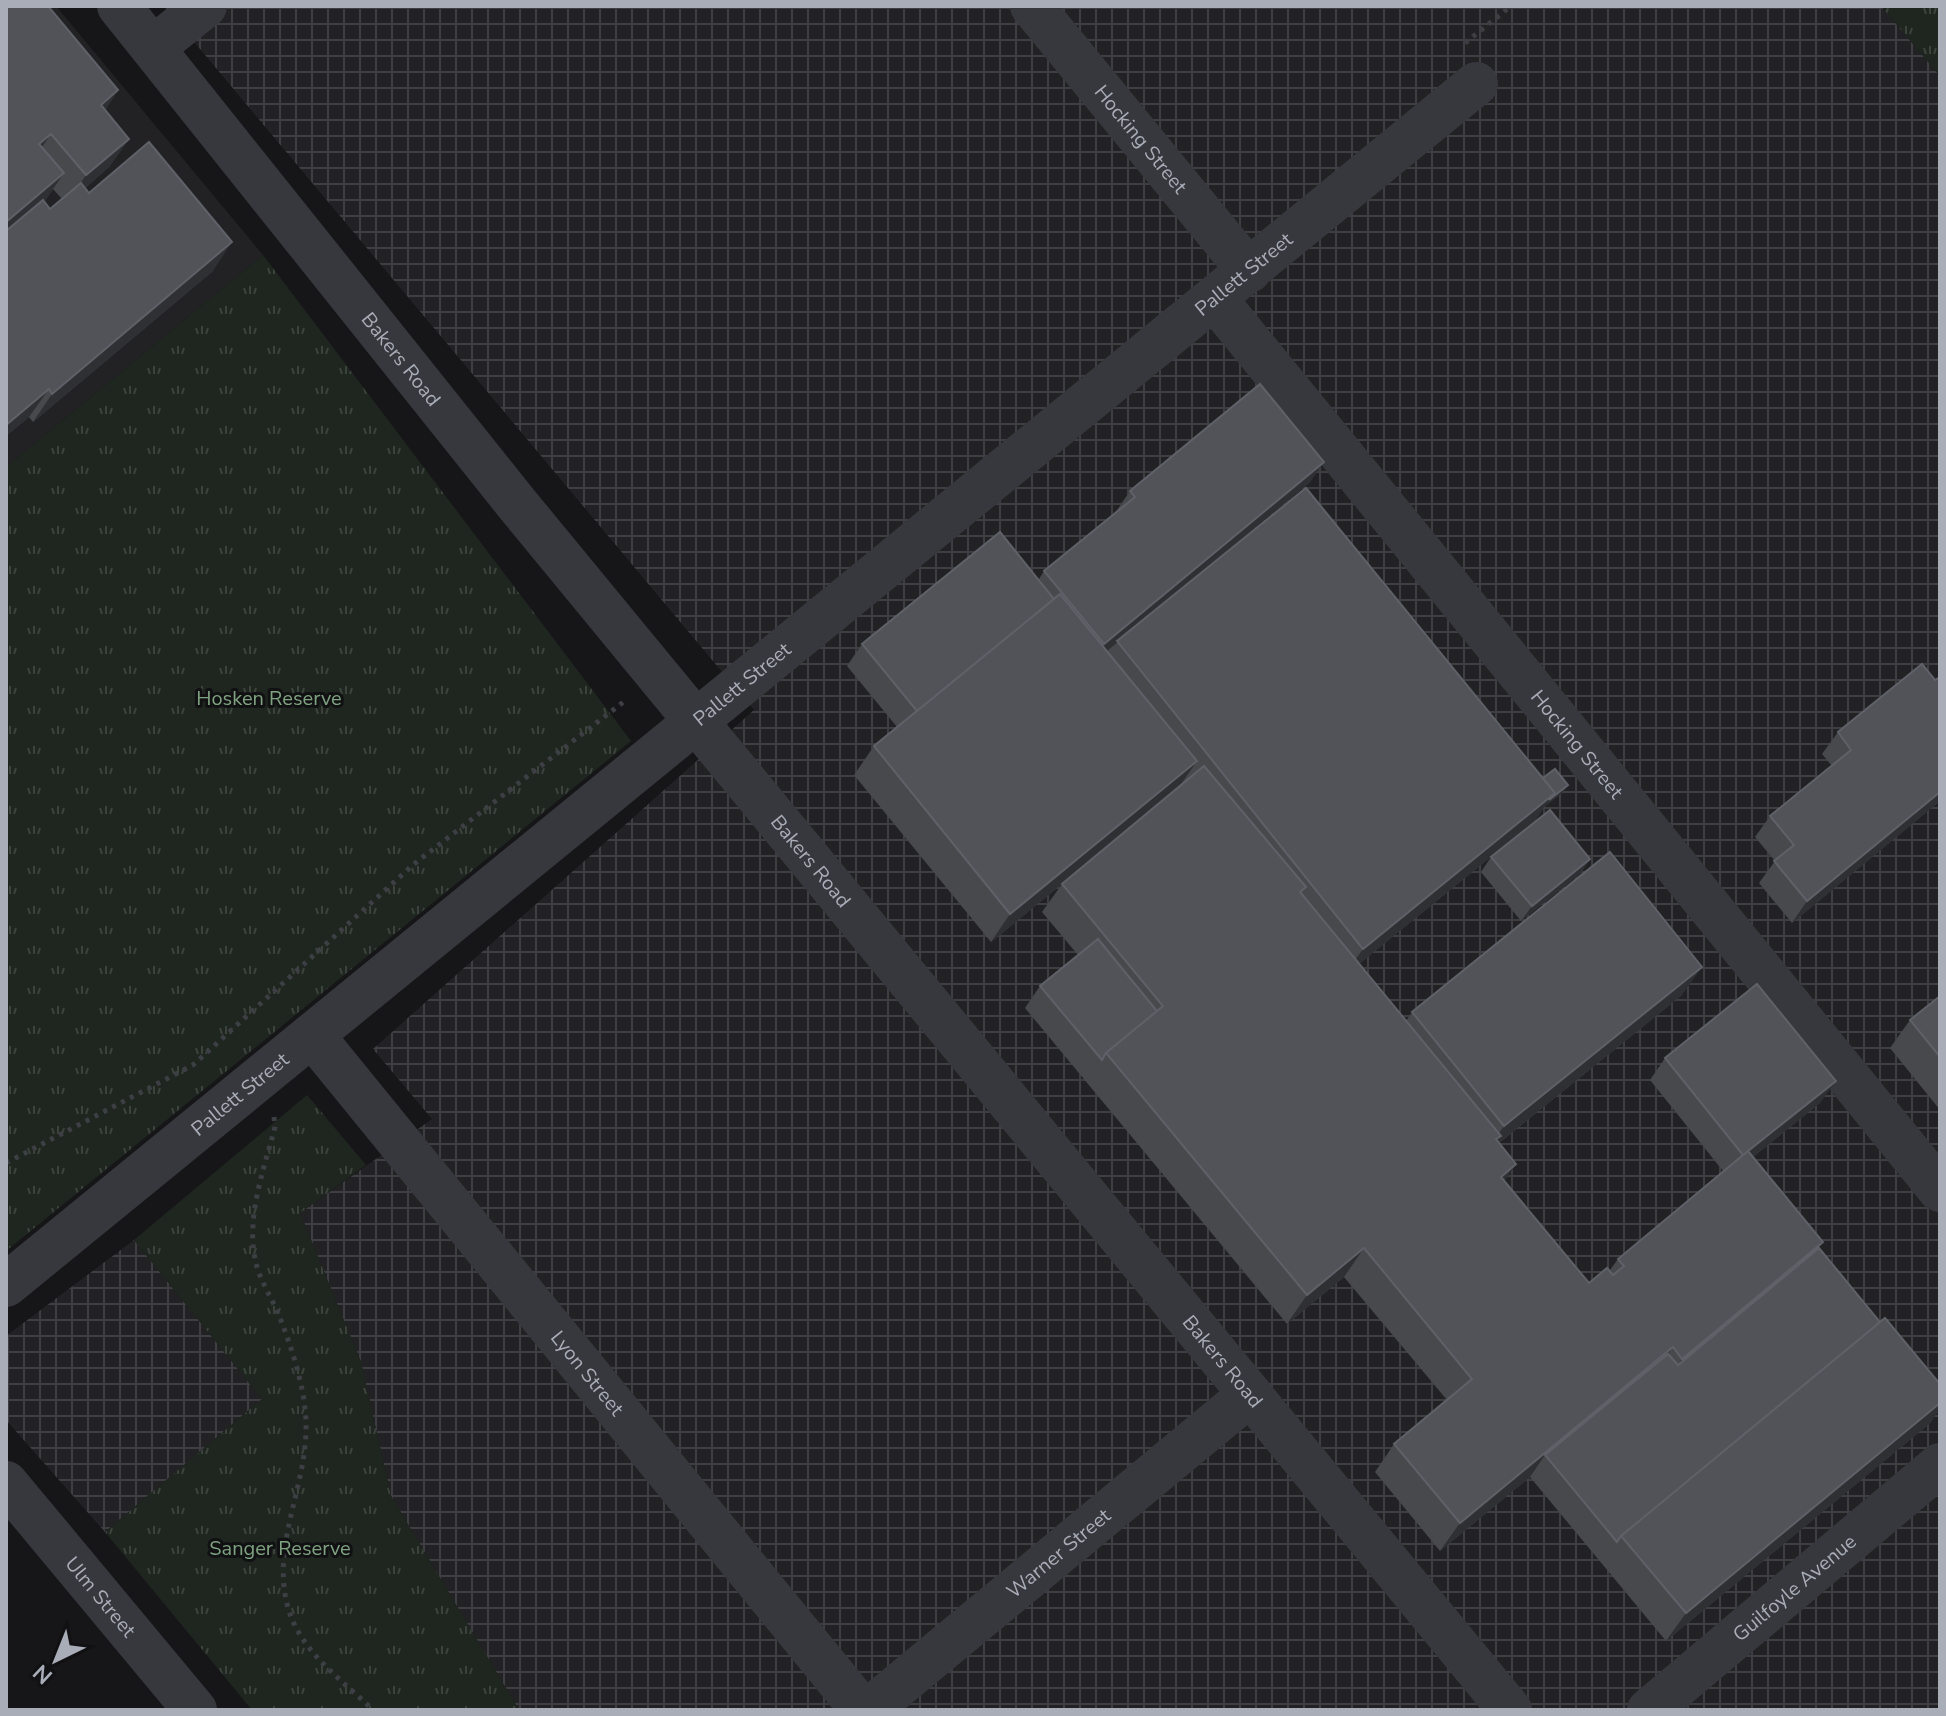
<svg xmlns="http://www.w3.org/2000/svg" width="1946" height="1716" viewBox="0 0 1946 1716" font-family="'Nunito Sans',sans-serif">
<defs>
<pattern id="industrial-grid" width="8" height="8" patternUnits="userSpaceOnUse" patternTransform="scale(2)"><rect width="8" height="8" fill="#222225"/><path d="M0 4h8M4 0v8" fill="none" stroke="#3f3f43"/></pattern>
<pattern id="park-tufts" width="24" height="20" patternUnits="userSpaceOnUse" patternTransform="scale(2)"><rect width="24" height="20" fill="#1e261f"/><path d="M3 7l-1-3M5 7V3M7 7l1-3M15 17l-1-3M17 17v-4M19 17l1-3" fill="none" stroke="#3c433d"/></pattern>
</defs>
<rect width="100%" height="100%" fill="#161618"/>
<path fill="#222225" d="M6,6H56L263,255L6,467Z"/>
<path fill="url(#industrial-grid)" d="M164,6H1881L1940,76V1710H519L391,1496L361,1362L300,1213L432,1119L373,1049L754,710Z
M134,1240L262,1399L105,1532L6,1420V1336Z"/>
<path fill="url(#park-tufts)" d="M1881,6H1940V76Z
M263,255L631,741L6,1251V467Z
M307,1095L366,1165L300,1213L361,1362L391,1496L519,1710H252L105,1532L262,1399L134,1240Z"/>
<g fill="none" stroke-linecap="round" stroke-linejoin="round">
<path stroke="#3d3f44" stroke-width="5" stroke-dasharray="4 6" stroke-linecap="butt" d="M1465,43L1511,6
M274,1117L275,1127C264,1169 245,1219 256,1263C260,1280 271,1297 278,1313C291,1345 306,1390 306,1425C307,1486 272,1542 287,1604C298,1650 341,1679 373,1710
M6,1163L193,1065L414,864L626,700"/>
<g stroke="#37383d" stroke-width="44">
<path id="s1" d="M119,6L517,504L1510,1710"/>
<path id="s2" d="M1032,6L1249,271"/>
<path d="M153,48L205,6"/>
<path id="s3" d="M1215,299L1940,1190"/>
<path id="s4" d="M312,1035L862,1710"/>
<path id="s5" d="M6,1285L1476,84"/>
<path id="s6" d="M6,1483L195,1710"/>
<path id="s7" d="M869,1710L1248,1396"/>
<path id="s8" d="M1649,1710L1940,1465"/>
</g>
</g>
<path fill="#47494d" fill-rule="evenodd" d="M6,6L118,90L105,110L129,139L109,167L85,188L89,193L213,271L33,422L29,417L6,436ZM53,189L62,199L50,209L44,202Z
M1324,462L1309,483L1191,581L1543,778L1568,785L1562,793L1544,807L1535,821L1359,964L1406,1021L1412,1012L1682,995L1499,1143L1504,1182L1589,1283L1610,1270L1618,1259L1723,1171L1650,1080L1665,1058L1820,1103L1753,1157L1819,1248L1880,1322L1940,1384V1409L1929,1424L1666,1641L1530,1477L1440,1551L1375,1472L1394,1444L1447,1400L1344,1277L1287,1324L1025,1008L1040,986L1078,955L1042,912L1062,884L991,942L854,775L874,746L897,727L847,666L862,644L1039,579L1044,571L1115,513L1130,491Z
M1838,732L1940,801L1792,923L1759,883L1775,861L1755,837L1770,816L1832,766L1822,754Z
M1491,857L1590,859L1580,874L1521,921L1481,872Z
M1940,996V1110L1890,1048L1910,1020Z"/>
<path fill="#2f3033" d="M118,90L99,119L101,105Z
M51,134L31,163L39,144Z
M129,139L109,167L66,204L86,175Z
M64,173L44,202L6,234V222Z
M232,242L213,271L33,422L52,394Z
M49,389L29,417L6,436V425Z
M1324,462L1309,483L1089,666L1104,644Z
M1197,761L1177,790L991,942L1010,914Z
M1568,785L1562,793L1544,807L1535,821L1343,977L1363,949L1555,793Z
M1940,792V801L1792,923L1807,901Z
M1590,859L1580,874L1521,921L1532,906Z
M1702,967L1682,995L1484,1155L1504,1126Z
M1836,1081L1820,1103L1728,1177L1744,1155Z
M1516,1164L1497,1193L1501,1177Z
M1823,1242L1804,1270L1662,1387L1682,1359Z
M1364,1248L1344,1277L1287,1324L1307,1295Z
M1673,1347L1653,1375L1545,1455L1530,1477L1440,1551L1460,1523Z
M1940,1403V1409L1929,1424L1666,1641L1686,1613Z"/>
<path fill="#525359" stroke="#5f6168" stroke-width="2" d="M6,6H48L118,90L101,105L129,139L86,175L51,134L39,144L64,173L6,222Z
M149,142L232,242L52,394L49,389L6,425V231L43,200L50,209L81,183L89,193Z
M1260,384L1324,462L1104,644L1044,571L1135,497L1130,491Z
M1306,488L1555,793L1363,949L1117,641Z
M1000,532L1054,599L917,711L862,644Z
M1060,594L1197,761L1010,914L874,746Z
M1922,664L1935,680L1940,677V792L1807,901L1774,861L1794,845L1770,816L1851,750L1838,732Z
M1204,766L1306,887L1300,892L1501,1136L1496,1139L1516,1164L1501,1177L1589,1283L1607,1268L1613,1275L1624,1266L1618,1259L1748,1151L1823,1242L1682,1359L1673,1347L1460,1523L1394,1444L1472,1379L1364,1248L1307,1295L1106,1053L1163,1006L1062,884Z
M1555,769L1568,785L1549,800L1555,793L1543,778Z
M1550,810L1590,859L1532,906L1491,857Z
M1610,852L1702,967L1504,1126L1412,1012Z
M1098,939L1157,1011L1106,1053L1102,1060L1040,986Z
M1757,984L1836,1081L1743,1155L1665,1058Z
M1940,996V1057L1910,1020Z
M1819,1248L1880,1322L1621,1536L1617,1542L1545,1455L1668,1354L1678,1365Z
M1885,1318L1940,1384V1403L1686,1613L1621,1536Z"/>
<g text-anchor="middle" stroke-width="6" stroke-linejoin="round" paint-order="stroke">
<g font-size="20" fill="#a8adb8" stroke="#111113">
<text dy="7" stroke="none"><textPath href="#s2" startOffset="172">Hocking Street</textPath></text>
<text dy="7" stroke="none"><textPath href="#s5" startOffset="1598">Pallett Street</textPath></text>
<text dy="7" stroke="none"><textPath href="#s1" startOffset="452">Bakers Road</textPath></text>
<text dy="7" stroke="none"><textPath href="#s5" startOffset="950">Pallett Street</textPath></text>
<text dy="7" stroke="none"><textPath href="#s3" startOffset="574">Hocking Street</textPath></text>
<text dy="7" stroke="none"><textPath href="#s1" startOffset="1100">Bakers Road</textPath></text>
<text dy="7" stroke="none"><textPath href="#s5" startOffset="302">Pallett Street</textPath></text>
<text dy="7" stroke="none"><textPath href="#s1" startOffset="1748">Bakers Road</textPath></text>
<text dy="7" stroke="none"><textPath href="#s4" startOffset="436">Lyon Street</textPath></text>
<text dy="7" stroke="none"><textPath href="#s7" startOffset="246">Warner Street</textPath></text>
<text dy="7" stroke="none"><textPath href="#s8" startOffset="190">Guilfoyle Avenue</textPath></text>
<text dy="7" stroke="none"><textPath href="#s6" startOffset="148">Ulm Street</textPath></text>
</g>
<g font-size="20" fill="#7fa381" stroke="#111113">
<text x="269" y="705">Hosken Reserve</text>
<text x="280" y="1555">Sanger Reserve</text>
</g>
</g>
<rect width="1946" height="1716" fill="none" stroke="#a8adb8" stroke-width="16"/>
<g transform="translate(56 1660) rotate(223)" stroke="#111113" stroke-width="6" paint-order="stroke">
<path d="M0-6L14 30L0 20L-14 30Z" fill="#a8adb8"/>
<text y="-12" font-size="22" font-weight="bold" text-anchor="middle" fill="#a8adb8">N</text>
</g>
</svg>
